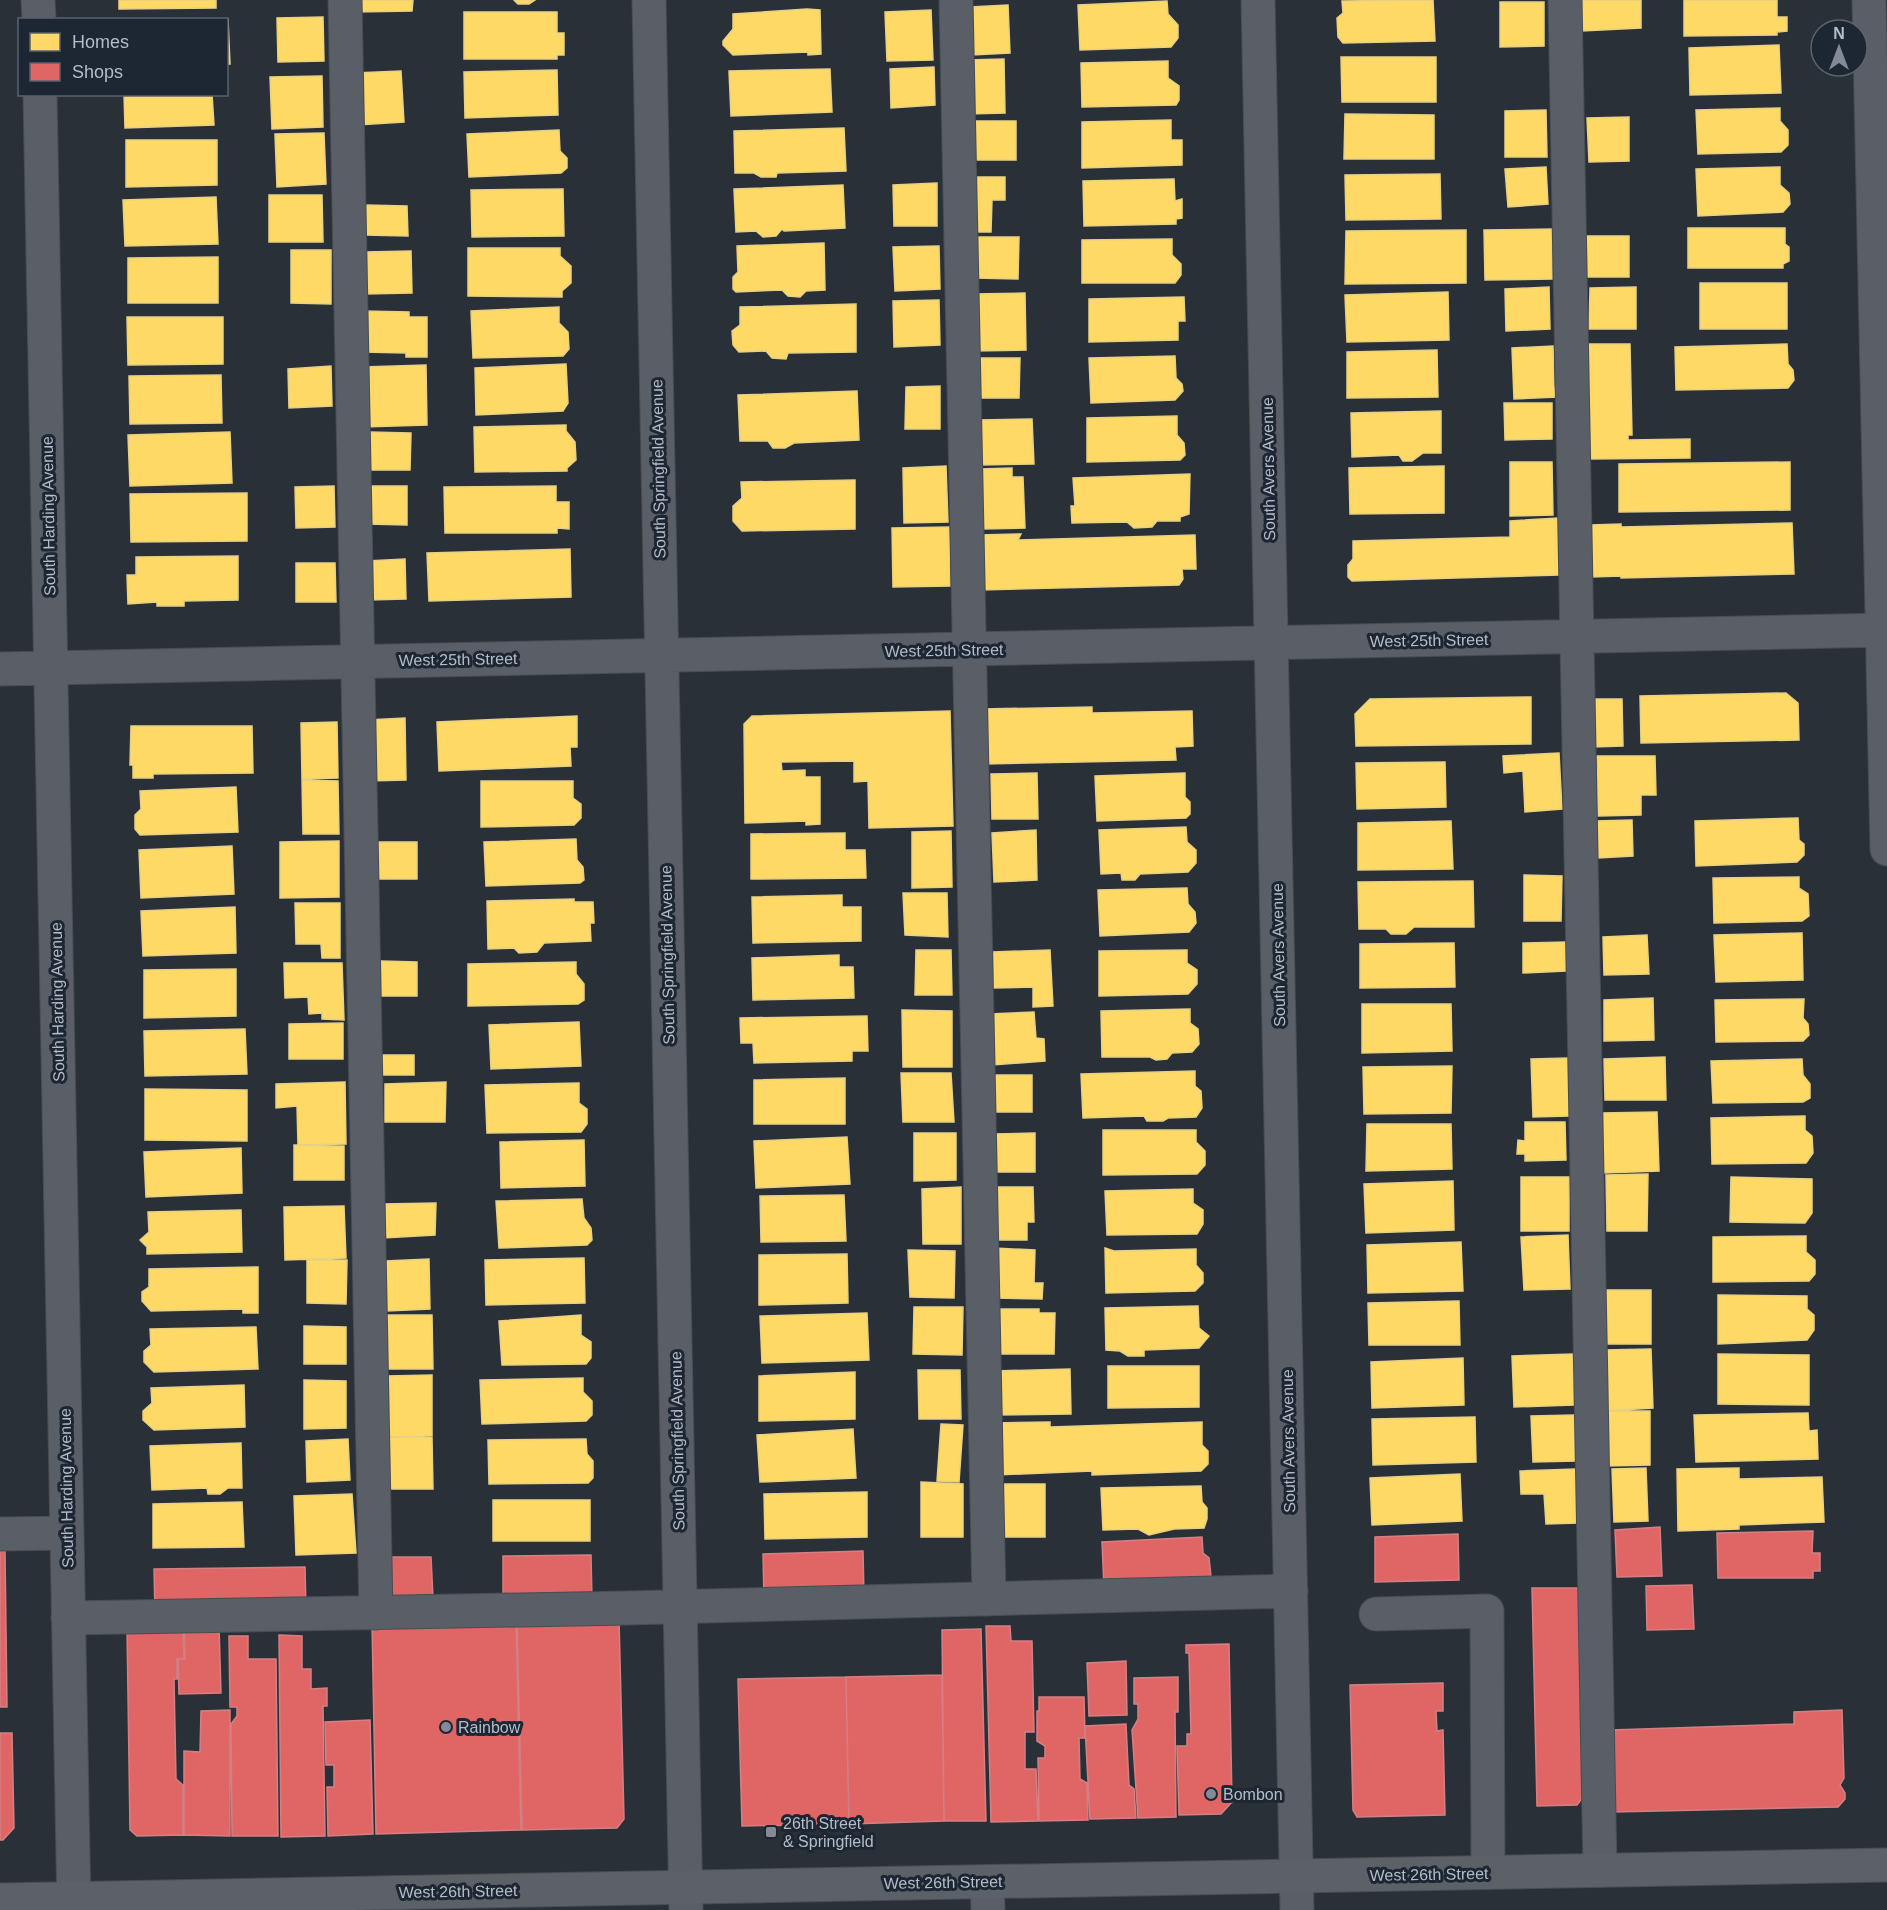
<svg xmlns="http://www.w3.org/2000/svg" width="1887" height="1910" viewBox="0 0 1887 1910" font-family="Helvetica,sans-serif">
<rect width="100%" height="100%" fill="#2a3038"/>
<path fill="#ffd966" stroke="#e8d084" stroke-width="1.5" d="M119,0H216V8L119,9Z
M355,0H413L412,11L355,12Z
M514,0H535L529,4H518Z
M1433,0L1435,41L1343,43L1338,37L1337,18L1343,13L1342,1Z
M1582,0H1641V28L1582,31Z
M1684,0H1777V17H1787V31L1777,32V35L1684,36Z
M1167,1L1168,14L1178,25V38L1171,47L1080,50L1078,5Z
M1500,2H1544V46L1500,47Z
M1008,5L1010,53L972,55L970,7Z
M807,9L820,10L821,54L808,55V52L733,55L723,45V41L733,29V14Z
M931,10L933,60L887,61L885,12Z
M464,12H557V33H564V55H557V59H464Z
M323,17L324,61L278,62L277,18Z
M228,19L230,64H226V20H220Z
M1779,45L1781,93L1690,95L1689,48Z
M1341,57H1436V102H1342Z
M1004,59L1005,113L967,114L966,60Z
M1168,61V78L1179,86V100L1176,105L1082,107L1081,63Z
M934,67L935,105L891,108L890,69Z
M830,69L832,112L731,116L729,71Z
M557,70L558,115L465,118L464,72Z
M401,71L404,122L357,125L354,73Z
M322,76L323,127L272,129L270,77Z
M124,94H212L214,125L125,128Z
M1780,108V121L1788,130V145L1781,152L1698,154L1696,110Z
M1546,110L1547,157H1505V111Z
M1345,114L1434,115V159H1344Z
M1629,117V161L1589,162L1587,118Z
M1171,120V140H1182V165L1082,168V122Z
M972,121H1016V160H972Z
M844,128L846,171L777,173L776,177H761L754,173H735L734,131Z
M559,130L560,151L567,158V168L561,173L469,177L467,134Z
M324,133L326,184L277,187L275,134Z
M126,140H217V185L126,187Z
M1546,167L1548,204L1508,207L1505,169Z
M1780,167V185L1789,193L1790,204L1783,212L1698,216L1696,169Z
M1440,174L1441,219L1346,220L1345,175Z
M971,177H1005V200H992L991,232H970Z
M1174,179L1175,201L1182,199V218L1176,219V224L1084,226L1083,181Z
M937,183V226H894L893,185Z
M843,185L845,228L784,231L782,229L776,236L763,237L756,231L736,232L734,189Z
M563,189L564,236L472,237L471,190Z
M269,195H322L323,242H269Z
M216,197L218,244L125,246L123,200Z
M365,205L407,206L408,236L365,235Z
M1688,228H1785V244L1789,247V261L1783,264V268H1688Z
M1552,229V279L1485,280L1484,230Z
M1466,230V283L1345,284L1346,231Z
M1586,236H1629V277H1586Z
M976,237H1019L1018,279L975,278Z
M1172,239V255L1181,264V275L1175,283H1082V240Z
M824,243L825,290L806,291L800,297L788,296L782,290L736,292L733,289V277L738,272L737,246Z
M939,246L940,289L895,291L893,247Z
M468,248H560V256L571,266V283L562,291V297L468,296Z
M291,250H331V304L291,303Z
M411,251L412,293L365,294V252Z
M218,257V303H128V258Z
M1700,283H1787V329H1700Z
M1549,287L1550,329L1506,331L1505,289Z
M1636,287V329H1589L1590,288Z
M1448,292L1449,340L1347,342L1345,295Z
M1025,293L1026,350L973,351L972,294Z
M1184,297L1185,321H1178V340L1089,342V299Z
M939,300L940,345L894,347L893,301Z
M856,304V352L788,353L786,359L772,358L766,351L739,352L733,345L732,331L740,325V307Z
M559,307V323L568,332L569,349L563,356L473,358L471,311Z
M363,311L409,312V317H427V357H406V353L363,352Z
M127,317H223V364L128,365Z
M1587,344H1630L1632,435H1628V440L1690,439V458L1589,459Z
M1787,344L1788,364L1793,370L1794,380L1788,388L1676,390L1675,347Z
M1553,346L1554,387L1557,397L1514,399L1512,348Z
M1437,350L1438,397L1347,398V352Z
M1175,356L1176,378L1182,384L1183,391L1175,400L1091,403L1089,358Z
M978,358H1020L1019,398H978Z
M566,364L568,403L563,411L476,415L475,368Z
M426,365L427,425L363,427L362,367Z
M331,366L332,406L289,408L288,369Z
M221,375L222,423L130,424L129,376Z
M940,386V429H905L906,387Z
M857,391L859,440L794,443L785,448H773L768,441H740L738,395Z
M1504,403H1552V439L1505,440Z
M1441,411V453H1423L1412,461H1403L1399,455L1352,457L1351,413Z
M1177,416V435L1184,443L1185,455L1180,460L1087,462V418Z
M1032,419L1034,464L980,465L979,420Z
M566,425V431L575,442L576,460L567,468V471L475,472L474,427Z
M230,432L232,483L130,486L128,435Z
M370,432L411,433L410,470H369Z
M1510,462H1552L1553,515L1510,516Z
M1790,462V510L1619,512V464Z
M946,466L948,522L904,523L903,468Z
M1444,466V513L1350,514L1349,468Z
M1012,468V477H1023L1025,528L981,529L979,469Z
M1190,474L1189,514L1180,517V521H1157L1152,527L1134,528L1127,522L1072,523L1071,506H1075L1073,478Z
M855,480V529L742,531L733,521V506L742,498L741,482Z
M334,486L335,527L296,528L295,487Z
M368,486H407V525L367,524Z
M556,486V502H569V529L557,528V533H445L444,487Z
M247,493V541L131,542L130,494Z
M1558,518L1559,575L1352,581L1348,577V565L1353,559V541L1510,537V521Z
M1792,523L1794,574L1621,578V576L1591,577L1590,525L1621,524V527Z
M949,527L950,586L893,587L892,528Z
M1021,534L1018,540L1195,535L1196,569H1182L1183,579L1179,585L980,590L978,535Z
M570,549L571,597L429,601L427,553Z
M238,556V600L184,601V606H157V602L128,604L127,575H136V557Z
M405,559L406,599L368,600L367,561Z
M296,563H335L336,602H296Z
M1786,693L1798,703L1799,740L1641,743L1640,696Z
M1531,697V744L1356,746L1355,714L1370,699Z
M1591,699H1622L1623,746L1593,747Z
M1092,707V713L1192,711L1193,746L1175,747L1176,760L984,764L982,709Z
M950,711L953,826L869,828L868,781L854,782V761L781,762L782,771L805,770V777H820V824L806,825V821L745,823L744,724L752,716Z
M577,716V747H570L571,766L439,771L437,722Z
M405,718L406,780L368,781L367,720Z
M337,722L338,778L302,779L301,723Z
M131,726H252L253,773L153,774V778H133V765H130Z
M1559,753L1562,809L1525,812L1523,771L1504,773L1503,756Z
M1597,756H1655L1656,795H1641V815L1598,816Z
M1445,762L1446,807L1357,809L1356,763Z
M1037,773L1038,819H992L991,774Z
M1185,773V797L1190,802V814L1186,818L1097,821L1095,776Z
M302,780L338,781L339,834H303Z
M481,781H573V798L581,804V818L574,825L481,827Z
M236,787L238,832L140,835L135,829V815L141,809L140,791Z
M1798,818L1799,840L1804,844V855L1797,862L1696,866L1695,821Z
M1632,820L1633,856L1598,858L1595,821Z
M1451,821L1453,869L1358,870V823Z
M1186,827L1187,842L1196,850V863L1188,872L1140,874L1135,880H1122L1121,873L1101,874L1099,830Z
M1036,830L1037,880L994,882L992,833Z
M951,831L952,887L912,888V832Z
M845,833V850H865L866,878L751,879V834Z
M576,839L577,860L583,867L584,880L580,883L486,886L484,842Z
M339,841V897L280,898V842Z
M375,842H417V879H376Z
M232,846L234,894L141,898L139,850Z
M1524,875L1562,876L1561,921H1524Z
M1799,877V888L1808,894L1809,916L1802,921L1714,923L1713,878Z
M1473,881L1474,927H1414L1406,934H1391L1386,929H1359L1358,882Z
M1187,888L1188,904L1195,912L1196,923L1189,932L1100,936L1098,890Z
M903,893H947L948,937L905,935Z
M842,895V907H861V941L753,943L752,897Z
M574,899V902H593L594,923H590L591,941L544,943L537,952L519,953L514,948L488,949L487,901Z
M295,903H340V958H322L321,944H296Z
M235,907L236,953L143,956L141,911Z
M1802,933L1803,980L1716,982L1714,935Z
M1647,935L1649,974L1604,975L1603,937Z
M1566,942V971L1523,973V943Z
M1454,943L1455,987L1360,988V944Z
M916,950H951L952,995H915Z
M1050,950L1053,1006L1033,1007V987L993,988V952Z
M1187,950V963L1197,970V984L1188,994L1099,996V951Z
M839,955V967H853L854,998L753,1000L752,958Z
M381,961L417,962V996H381Z
M576,962V974L584,984V1000L578,1004L468,1006V964Z
M284,963H342L344,1020L322,1019V1013L309,1014L308,997L285,998Z
M236,969V1016L144,1018V970Z
M1653,998L1654,1040L1604,1041V1000Z
M1804,999L1803,1018L1808,1024L1809,1035L1803,1041L1716,1042L1715,1000Z
M1362,1004H1451L1452,1051L1362,1053Z
M1190,1009V1023L1198,1029L1199,1044L1192,1052L1172,1053L1167,1059L1156,1060L1150,1057H1102L1101,1011Z
M902,1010L952,1011V1067H903Z
M1034,1012L1036,1038L1044,1039L1045,1061L992,1065L989,1014Z
M867,1016L868,1051H852V1061L754,1063L753,1043H741L740,1018Z
M579,1022L581,1066L491,1069L489,1025Z
M343,1023V1059H289V1024Z
M245,1029L247,1074L145,1076L144,1031Z
M377,1055H414V1075H378Z
M1665,1057L1666,1100H1605L1604,1059Z
M1568,1058L1569,1116L1533,1117L1531,1059Z
M1802,1059L1803,1075L1810,1084V1098L1803,1102L1713,1103L1711,1061Z
M1452,1066L1451,1113L1364,1114L1363,1067Z
M1195,1071V1086L1201,1091L1202,1108L1196,1117L1168,1118L1163,1121H1147L1144,1116L1083,1118L1081,1074Z
M901,1073H951L954,1122H903Z
M994,1075H1032V1112H993Z
M845,1078V1124H754V1080Z
M345,1082L346,1144L298,1145L297,1106L276,1108V1084Z
M446,1082L445,1122H385V1084Z
M579,1083V1103L587,1109V1124L581,1132L487,1133L485,1085Z
M145,1089L247,1090V1141L145,1140Z
M1657,1112L1659,1171L1603,1173L1601,1113Z
M1805,1116V1130L1812,1136L1813,1153L1806,1163L1712,1164L1711,1118Z
M1525,1122H1565L1566,1160L1525,1161V1154H1517L1518,1140L1525,1141Z
M1367,1124H1451L1452,1169L1366,1171Z
M1103,1130H1196V1142L1205,1151V1165L1197,1174L1103,1175Z
M914,1133H956V1180L914,1181Z
M1035,1133V1172H995L994,1134Z
M847,1137L850,1184L756,1188L754,1141Z
M584,1140L585,1186L501,1188L500,1142Z
M294,1145L344,1146V1180H294Z
M241,1148L242,1193L146,1197L144,1152Z
M1648,1174L1647,1231H1607L1606,1175Z
M1521,1177H1569V1231H1521Z
M1731,1177L1812,1179V1213L1805,1223L1730,1222Z
M1453,1181L1454,1230L1366,1233L1364,1184Z
M961,1187V1244H923L922,1189Z
M993,1187H1033L1034,1222H1027V1240H995Z
M1193,1189V1203L1203,1210V1224L1197,1234L1107,1235L1105,1191Z
M844,1195L846,1241L761,1242L760,1196Z
M582,1199L584,1218L591,1228L592,1240L587,1245L499,1248L496,1201Z
M436,1203L435,1235L383,1238L382,1204Z
M344,1206L346,1258L285,1260L284,1207Z
M241,1210L242,1252L147,1254V1247L140,1240L149,1232L148,1212Z
M1568,1235L1570,1289L1524,1290L1521,1237Z
M1806,1236V1252L1815,1260V1274L1809,1281L1713,1282V1237Z
M1461,1242L1463,1291L1368,1293L1367,1245Z
M994,1248L1035,1250L1034,1283H1043L1042,1299L994,1298Z
M1105,1248L1114,1251L1196,1249V1265L1203,1273V1283L1195,1291L1106,1293Z
M908,1250L955,1251L954,1298L910,1297Z
M847,1254L848,1303L759,1305V1255Z
M584,1258L585,1303L486,1305L485,1260Z
M429,1259L430,1309L387,1311L385,1261Z
M307,1260H347L346,1304L307,1303Z
M258,1267V1313H243V1309L151,1311L142,1301V1292L149,1287V1269Z
M1604,1290H1651V1344H1603Z
M1718,1295L1807,1296V1309L1814,1315V1330L1807,1340L1718,1344Z
M1459,1301L1460,1345H1369L1368,1303Z
M1198,1306L1199,1328L1209,1336L1199,1348L1144,1350V1356H1128L1120,1351L1106,1350L1105,1308Z
M914,1307H963L962,1355L913,1354Z
M996,1309H1039V1313H1055L1054,1354H997Z
M867,1313L869,1360L762,1363L760,1316Z
M383,1315H432L433,1369H384Z
M581,1315V1335L591,1342V1358L586,1364L502,1365L499,1321Z
M304,1326L346,1327V1364H304Z
M256,1327L258,1369L154,1372L144,1362V1351L151,1345L150,1329Z
M1651,1349L1653,1408L1606,1411L1603,1350Z
M1573,1354L1574,1405L1514,1407L1512,1356Z
M1718,1354L1809,1355V1405L1718,1404Z
M1463,1358L1464,1405L1372,1408L1371,1362Z
M1108,1366H1199V1407L1108,1408Z
M1070,1369L1071,1414L995,1415L994,1371Z
M918,1370H960L961,1419H919Z
M855,1372V1419L759,1421V1376Z
M432,1375V1436L388,1437L387,1376Z
M583,1378V1392L592,1401V1415L586,1421L482,1424L480,1380Z
M304,1380L346,1381V1428L304,1429Z
M244,1385L245,1427L154,1430L143,1420V1411L152,1403L151,1388Z
M1606,1411H1650V1465L1607,1466Z
M1808,1413L1809,1431L1817,1430L1818,1459L1696,1462L1694,1415Z
M1574,1415L1576,1461L1533,1462L1531,1416Z
M1475,1417L1476,1462L1373,1465L1372,1419Z
M1050,1422V1427L1202,1422V1445L1208,1451V1464L1201,1471L1092,1475V1471L996,1475L995,1423Z
M941,1424L963,1425L959,1482L937,1481Z
M853,1429L856,1478L760,1482L757,1435Z
M388,1437H432L433,1489H389Z
M348,1439L350,1480L307,1482L306,1441Z
M586,1439L587,1454L593,1461V1478L588,1483L489,1484L488,1440Z
M241,1443L242,1488H228L220,1494H208L207,1488L152,1490L150,1446Z
M1646,1468L1648,1521L1614,1522L1612,1469Z
M1739,1468V1479L1822,1477L1824,1522L1739,1525V1529L1678,1531L1677,1469Z
M1576,1469L1578,1523L1546,1524L1544,1494H1521L1520,1471Z
M1460,1474L1462,1521L1372,1525L1370,1478Z
M921,1482L963,1484V1537H921Z
M1002,1484H1045V1537H1001Z
M1201,1486L1202,1502L1207,1508V1519L1204,1528L1174,1529L1149,1535L1138,1529L1103,1530L1101,1488Z
M867,1492V1537L765,1539L764,1494Z
M352,1494L356,1553L296,1555L294,1496Z
M493,1500H590V1541H493Z
M242,1502L244,1547L153,1548V1504Z"/>
<path fill="#e06666" stroke="#d38084" stroke-width="1.5" d="M1660,1527L1662,1576L1617,1577L1615,1530Z
M1813,1531L1812,1553H1820V1571H1813V1578H1718L1717,1533Z
M1458,1534L1459,1580L1375,1582V1537Z
M1202,1537L1203,1553L1209,1558L1211,1577L1104,1589L1102,1542Z
M0,1551H5L7,1707H0Z
M863,1551L864,1597L764,1600L763,1554Z
M591,1555L592,1600L503,1602V1556Z
M390,1557H431L433,1598L392,1600Z
M305,1567L306,1610L155,1612L154,1569Z
M1692,1585L1694,1629L1647,1630L1646,1586Z
M1532,1588H1579L1583,1797L1577,1805L1537,1806Z
M619,1619L624,1819L617,1828L522,1830L517,1622Z
M516,1620L521,1830L376,1834L372,1624Z
M184,1626H219L221,1693L179,1694L178,1659H185Z
M986,1626H1010L1011,1641H1032L1034,1732H1025V1769H1036L1038,1821L991,1822Z
M183,1627L184,1659H177V1679H174L176,1779L183,1785V1835L137,1836L130,1830L127,1628Z
M981,1629L986,1821H944L942,1630Z
M279,1635L302,1636V1669H311V1689L327,1688V1706H323L325,1836L281,1837Z
M229,1636H248V1659H276L278,1836H232L231,1724L237,1716V1707H230Z
M1229,1644L1232,1802L1221,1814L1179,1815L1177,1746H1187V1734H1191L1189,1653H1186V1645Z
M1126,1661L1127,1715L1089,1716L1087,1663Z
M942,1675L944,1821L849,1824L846,1677Z
M846,1677L849,1824L742,1826L738,1679Z
M1178,1677V1712H1175L1176,1817L1138,1818L1132,1730L1138,1719V1704H1134V1678Z
M1443,1683V1711H1436L1437,1731L1443,1730L1445,1815L1357,1817L1353,1810L1350,1685Z
M1039,1697H1084L1085,1738H1079L1080,1779L1087,1783L1088,1820L1039,1821L1038,1758H1045V1746L1037,1741V1711H1039Z
M230,1710V1836L184,1835V1751L200,1752L201,1711Z
M1842,1710L1844,1778L1840,1785L1845,1793V1799L1838,1807L1614,1812L1611,1730L1794,1724V1712Z
M370,1720L373,1834L328,1836L327,1787H334V1765H326L325,1722Z
M1126,1724L1129,1785L1134,1789L1136,1818L1090,1819L1085,1726Z
M0,1733H12L14,1828L3,1840H0Z"/>
<g fill="none" stroke-linecap="round" stroke-linejoin="round">
<defs>
<path id="minor" d="M38,0L39,20
M345,0L376,1613
M649,0L686,1910
M956,0L989,1599
M1258,0L1297,1910
M1565,0L1600,1870
M1869,0L1887,849
M40,94L74,1910
M0,669L1887,630
M0,1534L66,1533
M1376,1614L1487,1611L1488,1872
M68,1618L627,1608L1291,1591
M987,1882L988,1910"/>
<path id="major" d="M0,1900L1887,1865"/>
</defs>
<use href="#minor" stroke="#484c53" stroke-width="35"/>
<use href="#major" stroke="#484c55" stroke-width="35"/>
<use href="#minor" stroke="#5a5e66" stroke-width="33"/>
<use href="#major" stroke="#5c6168" stroke-width="33"/>
</g>
<g fill="#848b96" stroke="#1d2633" stroke-width="2">
<circle cx="446" cy="1727" r="6"/>
<circle cx="1211" cy="1794" r="6"/>
<rect x="765" y="1826" width="12" height="12" rx="3"/>
</g>
<g text-anchor="middle" stroke-width="6" stroke-linejoin="round" paint-order="stroke">
<g font-size="16" fill="#b4bcc9" stroke="#1d2633">
<text transform="translate(658 469) rotate(-91)" y="6">South Springfield Avenue</text>
<text transform="translate(1268 469) rotate(-91)" y="6">South Avers Avenue</text>
<text transform="translate(48 516) rotate(-91)" y="6">South Harding Avenue</text>
<text transform="translate(1429 640) rotate(-1)" y="6">West 25th Street</text>
<text transform="translate(944 650) rotate(-1)" y="6">West 25th Street</text>
<text transform="translate(458 659) rotate(-1)" y="6">West 25th Street</text>
<text transform="translate(667 955) rotate(-91)" y="6">South Springfield Avenue</text>
<text transform="translate(1278 955) rotate(-91)" y="6">South Avers Avenue</text>
<text transform="translate(57 1002) rotate(-91)" y="6">South Harding Avenue</text>
<text transform="translate(677 1441) rotate(-91)" y="6">South Springfield Avenue</text>
<text transform="translate(1288 1441) rotate(-91)" y="6">South Avers Avenue</text>
<text transform="translate(66 1488) rotate(-91)" y="6">South Harding Avenue</text>
<text transform="translate(1429 1874) rotate(-1)" y="6">West 26th Street</text>
<text transform="translate(943 1882) rotate(-1)" y="6">West 26th Street</text>
<text transform="translate(458 1891) rotate(-1)" y="6">West 26th Street</text>
</g>
<g font-size="16" fill="#b4bcc9" stroke="#1d2633" text-anchor="start">
<text x="458" y="1733">Rainbow</text>
<text x="1223" y="1800">Bombon</text>
<text x="783" y="1829">26th Street<tspan x="783" dy="18">&amp; Springfield</tspan></text>
</g>
</g>
<rect x="18" y="18" width="210" height="78" fill="#1d2633" stroke="#59626f" stroke-width="1.5"/>
<rect x="30" y="33" width="30" height="18" fill="#ffd966" stroke="#59626f" stroke-width="1.5"/>
<text x="72" y="48" font-size="18" fill="#b4bcc9">Homes</text>
<rect x="30" y="63" width="30" height="18" fill="#e06666" stroke="#59626f" stroke-width="1.5"/>
<text x="72" y="78" font-size="18" fill="#b4bcc9">Shops</text>
<g transform="translate(1839 48)"><circle r="28" fill="#1d2633" stroke="#59626f" stroke-width="1.5"/>
<path d="M0-4.5L10 22L0 15L-10 22Z" fill="#848b96"/>
<text y="-9" font-size="16" font-weight="bold" text-anchor="middle" fill="#b4bcc9">N</text>
</g>
</svg>
